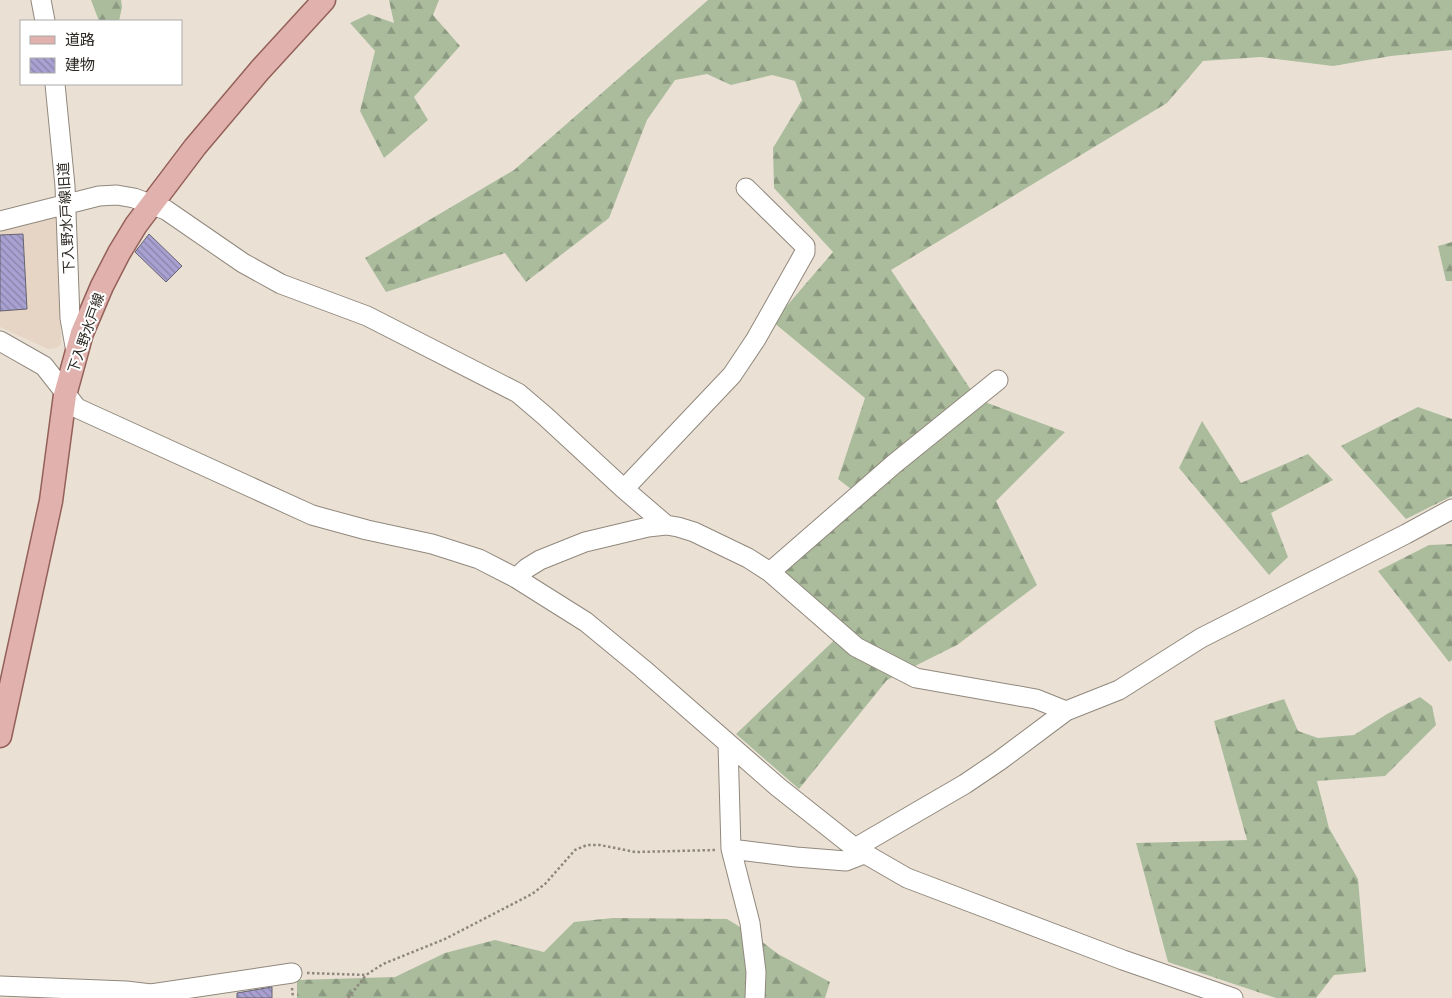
<svg xmlns="http://www.w3.org/2000/svg" width="1452" height="998" viewBox="0 0 1452 998" font-family="'Noto Serif','Noto Sans JP',serif">
<defs>
<pattern id="forest-firs" width="22" height="20" patternUnits="userSpaceOnUse" patternTransform="scale(1.25)"><rect width="22" height="20" fill="#abbc9d"/><path d="M5 1l3.5 6h-7zM16 11l3.5 6h-7z" fill="#8b9980"/></pattern>
<pattern id="building-back-hatch" width="6" height="6" patternUnits="userSpaceOnUse" patternTransform="scale(1.25)"><rect width="6" height="6" fill="#a8a1d1"/><path d="M-1 5l2 2M0 0l6 6M5-1l2 2" fill="none" stroke="#8983a9"/></pattern>
</defs>
<rect width="100%" height="100%" fill="#eae1d4"/>
<path fill="#e6d5c4" d="M56,215L61,345L56,348L48,349L0,327V230Z"/>
<path fill="url(#forest-firs)" d="M91,0H121L122,7L119,21H99Z
M389,0H439L433,15L460,46L414,97L428,120L384,158L360,111L375,51L350,23L369,14L394,23Z
M708,0H1452V50L1391,56L1333,66L1261,57L1203,61L1167,103L891,270L977,399L1065,432L996,501L1037,585L957,645L887,680L799,789L736,734L848,627L782,571L864,499L838,479L865,398L773,322L833,252L774,188L773,148L802,100L795,81L772,75L731,85L707,74L675,80L647,120L609,218L526,282L505,253L386,292L365,258L514,170Z
M1452,242V281H1446L1438,246Z
M1418,407L1452,419V496L1406,519L1341,446Z
M1202,421L1241,483L1308,454L1333,480L1271,513L1288,557L1269,575L1179,468Z
M1452,544V660L1449,662L1378,571L1429,545Z
M1420,697L1432,706L1436,725L1385,776L1317,781L1329,828L1358,879L1366,972L1334,975L1316,998H1276L1168,962L1136,843L1247,840L1214,721L1284,699L1298,731L1318,738L1354,735L1387,714Z
M613,918L727,919L753,935L778,954L830,982L825,998H297V980L395,977L445,953L495,940L544,952L574,922Z"/>
<path fill="url(#building-back-hatch)" stroke="#64636f" d="M23,234L27,309L0,311V235Z
M149,234L182,266L166,282L135,252Z
M272,987V998H237V993Z"/>
<g fill="none" stroke-linecap="round" stroke-linejoin="round">
<defs>
<path id="minor" d="M41,0L45,21
M55,84L65,186L70,318L76,352
M0,221L99,196L117,195L134,198L166,210L243,263L281,284L367,316L518,393L545,416L624,489L666,525
M0,341L44,366L77,408L312,515L367,530L432,544L479,559L516,578L586,622L643,669L778,787L855,848L907,878L1123,960L1233,998
M624,489L732,375L756,339L805,252V246L746,188
M770,572L894,464L998,380
M516,578L527,568L540,560L585,542L648,527L666,525L678,527L694,532L748,558L770,572L856,647L916,678L1036,699L1066,711
M728,744L731,849L750,923L756,972L755,998
M855,848L965,784L999,761L1066,711L1119,690L1201,638L1406,534L1452,509
M731,849L796,857L846,861L864,854
M0,986L126,991L151,994L292,973"/>
<path id="major" d="M0,736L51,501L65,395L82,333L102,286L119,253L136,225L195,147L260,70L324,0"/>
</defs>
<use href="#minor" stroke="#91887d" stroke-width="21"/>
<use href="#major" stroke="#946059" stroke-width="25"/>
<path stroke="#8e877e" stroke-width="2.5" stroke-dasharray="2.5 2.5" stroke-linecap="butt" d="M307,973L366,975L383,964L445,939L532,894L545,884L575,850L587,845H600L635,852L717,850
M292,988L293,998
M348,998L366,975"/>
<use href="#minor" stroke="#fff" stroke-width="19"/>
<use href="#major" stroke="#e1b2ad" stroke-width="22"/>
</g>
<g text-anchor="middle" stroke-width="4" stroke-linejoin="round" paint-order="stroke">
<g font-size="14" fill="#2b2722" stroke="#fff">
<text transform="translate(66 218) rotate(-93)" y="5">下入野水戸線旧道</text>
<text transform="translate(86 333) rotate(-71)" y="5">下入野水戸線</text>
</g>
</g>
<rect x="20" y="20" width="162" height="65" fill="#ffffff" stroke="#aaa9a7"/>
<rect x="30" y="36" width="25" height="8" fill="#e1b2ad" stroke="#aaa9a7"/>
<text x="65" y="45" font-size="15" fill="#2b2722">道路</text>
<rect x="30" y="58" width="25" height="15" fill="url(#building-back-hatch)" stroke="#aaa9a7"/>
<text x="65" y="70" font-size="15" fill="#2b2722">建物</text>
</svg>
